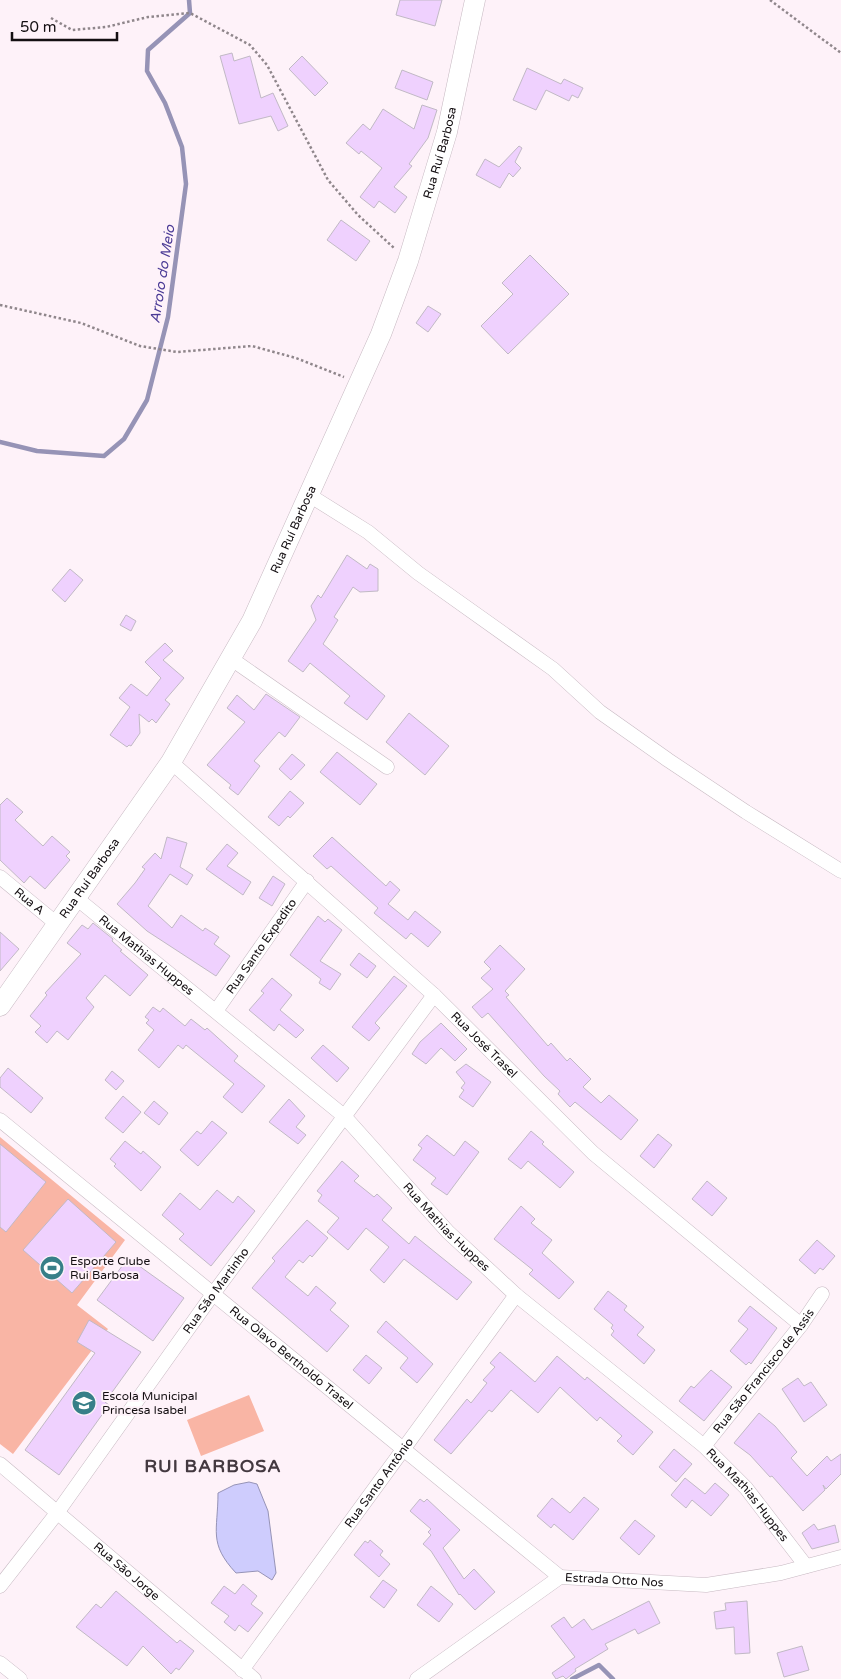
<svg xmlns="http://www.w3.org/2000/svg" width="841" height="1679" viewBox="0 0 841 1679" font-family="'Varela Round',sans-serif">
<rect width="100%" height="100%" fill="#fef2f9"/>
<path fill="#f9b5a5" d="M0,1137L125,1240L77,1305L108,1329L13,1454L0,1444Z
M249,1395L264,1431L201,1456L187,1420Z"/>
<path fill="#ceccfd" stroke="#9693b6" d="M249,1482L257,1484L268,1511L276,1573L272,1580L258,1571L236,1573C208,1543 218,1531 218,1493L234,1485Z"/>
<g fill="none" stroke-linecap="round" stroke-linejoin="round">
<path stroke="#9693b6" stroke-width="4.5" d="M0,442L37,451L104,456L124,439L147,400L168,317L186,184L182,147L165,103L147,71L148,50L190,13L189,0
M572,1679L599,1665L613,1679"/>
</g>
<path fill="#efd1fe" stroke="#c1b9c5" d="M400,0H442L435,26L396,15Z
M232,53L234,61L250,56L261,98L273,93L288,126L278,131L271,116L239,124L220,56Z
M302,56L328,83L315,96L289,69Z
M527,68L561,84L564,79L583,88L578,98L572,95L569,101L546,90L536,110L513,100Z
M402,70L433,82L427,100L395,88Z
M422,105L437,110L428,138L409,164L412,166L394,187L407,197L395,213L379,201L374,208L360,197L382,168L361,151L359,154L346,143L363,124L370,130L383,109L414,129Z
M519,146L522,148L515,162L521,168L513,177L509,173L500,188L476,175L485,159L499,167Z
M341,220L370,241L356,261L327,240Z
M530,255L569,294L508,354L481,326L513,294L502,283Z
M428,306L441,314L428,332L416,323Z
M347,555L367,569L370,564L378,569V591L360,592L353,587L334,617L338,620L323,644L385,696L367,720L344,703L350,696L310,663L303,672L288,661L316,620L311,606L318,595L321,598Z
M70,569L83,580L65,602L52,590Z
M126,615L136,621L131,631L120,625Z
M165,643L173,651L163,660L184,678L165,700L170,704L156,723L152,719L149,722L139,714L140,733L131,746L129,745L127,747L110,735L130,707L119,698L131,684L147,696L161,678L145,662Z
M266,694L300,717L285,737L279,732L254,761L260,766L238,795L229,788L231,785L207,765L245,722L227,708L237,695L254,710Z
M409,713L449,746L425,775L386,742Z
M337,752L377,784L360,805L320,772Z
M292,754L305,765L291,780L279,769Z
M290,791L304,803L290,818L288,816L279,826L268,817Z
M7,798L23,812L15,820L43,846L52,836L70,852L66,856L70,860L45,889L30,876L24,883L0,860V805Z
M167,837L187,843L180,867L193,875L187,885L170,874L148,906L172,928L181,915L203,931L205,928L219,937L214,944L230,956L216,976L147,931L117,904L135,883L145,869L142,867L155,853L161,859Z
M332,837L386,886L390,881L400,890L388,904L408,920L415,911L441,932L428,947L411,933L406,939L374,913L378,908L331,866L327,869L313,856Z
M227,844L238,853L227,866L251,882L243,895L206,869Z
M273,876L285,884L272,906L259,898Z
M318,916L325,922L328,919L342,930L320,961L341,974L330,990L319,983L321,979L290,955Z
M93,923L113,939L112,941L122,950L120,951L148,975L130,996L105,975L86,998L94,1007L68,1040L57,1031L47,1043L35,1032L41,1026L30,1016L47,995L45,993L81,954L67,943L82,925L88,929Z
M0,932L19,949L0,971Z
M500,945L525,969L505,991L509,995L506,997L548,1046L551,1043L567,1061L570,1058L591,1079L583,1087L601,1103L609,1095L638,1120L621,1140L575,1102L570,1107L558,1094L560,1091L544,1076L488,1013L482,1018L472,1007L493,989L481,978L491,969L484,962Z
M359,953L376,966L367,978L350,965Z
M394,976L407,986L375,1023L380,1028L369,1041L352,1027Z
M272,978L292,995L280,1010L304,1030L296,1038L279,1024L274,1031L249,1010L264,993L261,991Z
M153,1007L160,1012L163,1008L185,1026L191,1019L205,1030L207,1028L238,1056L234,1061L265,1086L242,1113L223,1097L234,1084L186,1045L183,1049L178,1045L159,1068L138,1050L154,1030L146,1023L149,1020L145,1017Z
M441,1023L467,1049L455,1061L441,1048L426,1064L412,1054L420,1042Z
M323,1045L349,1068L337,1082L311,1058Z
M466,1064L491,1082L473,1107L459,1097L464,1090L461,1088L465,1083L456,1072Z
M8,1068L43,1098L31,1113L0,1087V1078Z
M112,1071L124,1081L116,1090L105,1080Z
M123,1096L141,1112L123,1133L105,1118Z
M289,1099L305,1116L296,1127L306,1135L298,1144L269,1122Z
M154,1101L168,1113L159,1125L144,1113Z
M212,1121L227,1133L198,1166L180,1150L197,1131L201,1134Z
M531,1131L544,1142L542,1144L574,1172L560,1188L528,1161L521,1169L508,1159Z
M658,1134L672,1145L654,1168L640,1156Z
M427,1135L454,1156L465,1141L479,1152L447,1195L431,1184L436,1178L413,1160L422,1148L418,1145Z
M125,1141L141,1154L143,1151L161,1167L141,1191L114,1166L116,1164L110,1159Z
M0,1144L46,1182L6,1232L0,1227Z
M342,1161L359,1176L354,1181L374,1197L377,1194L392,1208L382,1220L409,1244L415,1236L472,1282L457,1300L404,1259L384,1283L370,1270L389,1247L366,1228L348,1250L327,1232L339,1218L318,1201L322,1195L317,1191Z
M707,1181L727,1198L712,1216L692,1199Z
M217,1190L233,1203L238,1196L255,1211L211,1266L179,1239L184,1234L162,1215L180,1193L200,1210Z
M68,1199L116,1242L72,1293L23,1250Z
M521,1206L535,1219L531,1223L552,1240L542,1253L574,1282L559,1299L529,1274L533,1270L494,1239Z
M307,1220L328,1238L312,1257L310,1255L303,1263L299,1260L285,1277L308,1296L316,1286L336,1303L330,1310L349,1326L327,1352L252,1288L275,1261L272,1258Z
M817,1240L835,1256L823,1270L820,1268L815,1274L799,1260Z
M128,1258L184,1298L153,1341L97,1300Z
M608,1291L627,1306L624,1310L644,1327L637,1335L655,1350L644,1364L611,1335L614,1331L611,1328L613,1325L594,1309Z
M750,1306L777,1328L751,1364L749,1362L746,1365L730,1351L748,1329L738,1321Z
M89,1320L141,1352L105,1402L109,1405L59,1475L25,1450L95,1353L77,1342Z
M386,1321L433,1364L417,1383L400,1368L408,1358L377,1332Z
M500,1352L535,1382L557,1356L585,1380L587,1377L653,1432L633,1455L617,1441L622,1436L600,1417L597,1421L560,1387L538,1413L511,1390L492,1412L489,1410L451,1454L434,1440L467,1399L471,1403L487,1383L483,1380L495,1367L490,1363Z
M366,1355L382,1368L369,1384L353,1370Z
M711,1370L732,1387L704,1421L679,1401L691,1386L694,1388Z
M798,1378L804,1386L811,1382L827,1405L804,1422L782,1389Z
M759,1413L775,1426L797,1452L791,1458L807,1476L827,1456L831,1461L841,1454V1474L826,1489L823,1485L825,1490L803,1511L772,1476L770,1477L750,1455L734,1443Z
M674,1449L692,1464L676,1482L659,1467Z
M685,1478L705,1494L715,1483L729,1495L711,1516L692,1500L686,1508L671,1495Z
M584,1497L599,1509L573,1540L554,1524L551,1528L537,1516L552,1498L570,1513Z
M420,1499L424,1502L427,1499L460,1530L443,1548L464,1579L474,1569L495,1592L475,1610L460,1594L459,1595L431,1551L423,1544L431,1535L428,1532L431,1529L410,1511Z
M635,1520L655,1536L639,1555L620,1538Z
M814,1524L818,1530L835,1525L839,1542L812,1549L802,1533Z
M370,1540L383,1551L380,1555L390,1564L379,1577L354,1555L365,1541L368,1543Z
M383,1580L397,1590L384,1608L370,1597Z
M243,1584L257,1596L251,1604L263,1613L248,1632L239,1625L235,1631L224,1622L229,1616L211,1603L224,1586L235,1594Z
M431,1586L453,1604L439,1622L417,1605Z
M116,1591L177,1643L180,1640L194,1651L179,1670L176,1668L171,1674L143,1646L127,1666L76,1627L96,1604L101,1608Z
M649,1601L660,1623L638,1634L635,1629L605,1644L608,1649L575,1669L576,1671L566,1679L563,1676L556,1679L552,1673L575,1657L551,1626L564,1617L572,1628L584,1619L592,1630Z
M747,1601L750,1653L735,1654L734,1627L716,1629L714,1612L726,1610L725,1603Z
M802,1646L809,1670L784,1677L777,1653Z"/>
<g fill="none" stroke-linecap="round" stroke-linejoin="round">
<defs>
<g id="minor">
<path d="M309,495L368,532L418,573L553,669L600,712L668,760L746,812L841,871"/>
<path d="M230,658L387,767"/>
<path id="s1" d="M171,762L434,995L593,1153L801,1325"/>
<path id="s2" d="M0,877L57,924"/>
<path id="s3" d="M75,897L344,1116L448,1232L516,1295L704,1446L746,1488L806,1566"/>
<path id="s4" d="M216,1011L307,881"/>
<path id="s5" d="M0,1120L560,1577"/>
<path id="s6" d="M704,1446L801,1325L822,1294"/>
<path id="s7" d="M0,1464L254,1679"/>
<path id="s8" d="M0,1586L57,1513L213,1294L434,995"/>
<path d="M0,1663L20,1679"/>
<path id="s9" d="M242,1670L516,1295"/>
<path id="s10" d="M417,1679L560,1577L706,1585L781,1573L841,1557"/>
</g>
<g id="secondary">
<path id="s11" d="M0,1006L171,762L252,621L381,334L408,261L447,132L475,0"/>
</g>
</defs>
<use href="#minor" stroke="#c7b9c2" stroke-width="15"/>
<use href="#secondary" stroke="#c7b9c2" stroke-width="21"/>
<path stroke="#8f868b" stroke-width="2.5" stroke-dasharray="2.5 2.5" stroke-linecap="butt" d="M770,0L841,53
M51,18L72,30L106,27L148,17L190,13L250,45L267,65L328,180L358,215L394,248
M0,305L81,323L140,346L177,352L252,346L296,358L344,377"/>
<use href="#minor" stroke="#fff" stroke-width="14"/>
<use href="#secondary" stroke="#fff" stroke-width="20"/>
</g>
<defs>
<symbol id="stadium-disc" viewBox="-11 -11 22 22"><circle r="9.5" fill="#377f88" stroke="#fef2f9"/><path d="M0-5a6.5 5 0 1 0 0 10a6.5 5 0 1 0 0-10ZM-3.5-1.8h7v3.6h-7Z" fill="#fff"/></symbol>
<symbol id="school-disc" viewBox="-11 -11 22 22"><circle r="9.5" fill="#377f88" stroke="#fef2f9"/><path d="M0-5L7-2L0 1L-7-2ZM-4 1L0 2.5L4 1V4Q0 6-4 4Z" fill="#fff"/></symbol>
</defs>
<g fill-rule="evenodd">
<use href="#stadium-disc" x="38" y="1254" width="28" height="28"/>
<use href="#school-disc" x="70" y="1389" width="28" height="28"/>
</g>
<g text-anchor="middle" stroke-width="4" stroke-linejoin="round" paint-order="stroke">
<g font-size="12" fill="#140f12" stroke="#fef2f9">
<text dy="4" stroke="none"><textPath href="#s11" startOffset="966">Rua Ruí Barbosa</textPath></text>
<text dy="4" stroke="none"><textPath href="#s11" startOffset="561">Rua Ruí Barbosa</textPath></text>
<text dy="4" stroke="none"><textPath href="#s11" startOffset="156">Rua Ruí Barbosa</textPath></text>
<text dy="4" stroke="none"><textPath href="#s2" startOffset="38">Rua A</textPath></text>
<text dy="4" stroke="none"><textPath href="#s4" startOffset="79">Rua Santo Expedito</textPath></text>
<text dy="4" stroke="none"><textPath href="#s3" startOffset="92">Rua Mathias Huppes</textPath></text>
<text dy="4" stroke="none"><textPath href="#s1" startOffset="422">Rua José Trasel</textPath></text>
<text dy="4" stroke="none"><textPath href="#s3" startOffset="498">Rua Mathias Huppes</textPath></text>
<text dy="4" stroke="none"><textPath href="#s8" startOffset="366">Rua São Martinho</textPath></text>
<text dy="4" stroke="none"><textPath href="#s5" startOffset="376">Rua Olavo Bertholdo Trasel</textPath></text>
<text dy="4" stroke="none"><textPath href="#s6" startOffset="96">Rua São Francisco de Assis</textPath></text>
<text dy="4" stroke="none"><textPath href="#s9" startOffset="232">Rua Santo Antônio</textPath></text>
<text dy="4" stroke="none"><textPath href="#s3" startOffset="902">Rua Mathias Huppes</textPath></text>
<text dy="4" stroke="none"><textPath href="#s7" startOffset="166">Rua São Jorge</textPath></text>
<text dy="4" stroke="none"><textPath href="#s10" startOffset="230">Estrada Otto Nos</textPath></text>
</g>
<g font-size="12" fill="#140f12" stroke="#fef2f9" text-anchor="start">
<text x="70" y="1265">Esporte Clube<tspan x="70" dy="14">Rui Barbosa</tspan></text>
<text x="102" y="1400">Escola Municipal<tspan x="102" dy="14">Princesa Isabel</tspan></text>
</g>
<g font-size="14" font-style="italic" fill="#4b3b96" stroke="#fef2f9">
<text transform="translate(162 274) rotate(-81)" y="5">Arroio do Meio</text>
</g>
<g font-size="18" font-weight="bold" letter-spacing="1" fill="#443940" stroke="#fef2f9">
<text x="213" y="1472">RUI BARBOSA</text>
</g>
</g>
<path d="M12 32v8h105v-8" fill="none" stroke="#140f12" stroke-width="2.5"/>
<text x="20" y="32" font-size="15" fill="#140f12" stroke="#fef2f9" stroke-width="4" paint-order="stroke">50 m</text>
</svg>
